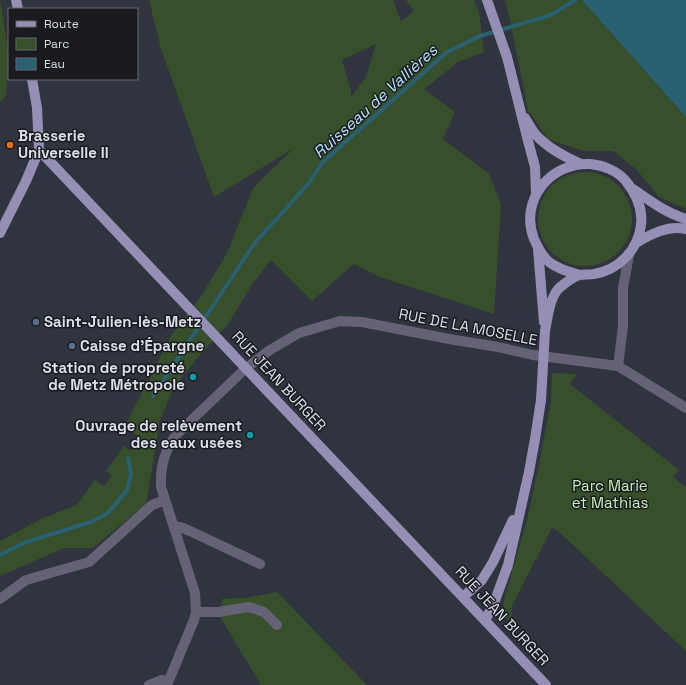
<svg xmlns="http://www.w3.org/2000/svg" width="686" height="685" viewBox="0 0 686 685" font-family="'Space Grotesk',sans-serif">
<rect width="100%" height="100%" fill="#30343f"/>
<path fill="#374f2b" fill-rule="evenodd" d="M0,0L9,55L6,96L0,102Z
M149,0H393L401,21L414,11L406,0H474L479,12L484,52L458,62L424,89L455,112L443,139L489,174L501,204L494,314L380,277L354,264L312,301L271,260L253,283L228,324L194,362L173,389L160,420L146,504L93,548H64L0,576V541L43,518L77,505L95,480L104,486L112,475L106,471L124,446L131,451L140,438L125,426L172,334L202,295L227,253L253,188L294,148L214,197L161,49ZM376,44L366,77L351,97V91L342,60Z
M505,0H582L686,117V209L659,197L637,170L613,151H583L548,139L528,110L509,15Z
M538 219a47 47 0 1 1 94 0a47 47 0 1 1-94 0Z
M552,373L577,374L570,384L679,470L673,477L686,487V651L557,530L552,528L512,606L511,623L503,614L505,596L528,516L540,459L551,400Z
M277,592L367,685H261L220,617L222,599L245,598Z"/>
<path fill="#296173" d="M582,0H686V117Z"/>
<g fill="none" stroke-linecap="round" stroke-linejoin="round">
<path stroke="#296173" stroke-width="4" d="M153,396L254,244L309,183L323,162L447,52L480,36L551,15L575,0
M0,555L26,542L91,522L108,513L127,490L131,475L128,458"/>
<path stroke="#666275" stroke-width="10" d="M618,366L623,326V288L629,255
M174,528L180,527L190,531L260,564
M0,599L26,580L89,562L152,505L165,500
M196,612H218L249,607L264,612L277,625
M149,685L161,680L168,681
M167,685L194,620L196,612L195,593L161,487C160,467 164,450 177,434L246,368L270,350L299,333L340,321L362,322L449,339L498,347L533,355L618,366L686,408"/>
<path stroke="#968fb5" stroke-width="10" d="M16,0L18,9
M487,0L507,57L527,137L535,167L536,194
M32,79L37,108L39,150L546,685
M525,118C529,124 532,131 537,136C549,149 565,157 581,164
M633,189C650,201 666,213 686,219
M0,233L26,181L39,150
M636,243C651,234 668,225 686,229
M538,249L544,322
M545,331C548,317 549,299 559,288C564,284 573,277 579,275C584,274 590,275 594,274C619,270 638,250 641,225C643,208 635,192 625,180C617,171 603,165 590,164C550,162 519,201 534,239C538,248 542,256 549,262C558,269 568,272 580,275
M463,597L482,580L493,562L513,520
M485,620L493,606L508,565L529,472L535,439L541,400"/>
<path stroke="#968fb5" stroke-width="10" d="M541,400L545,331"/>
</g>
<circle fill="#e8710a" stroke="#1a1b21" stroke-width="1.5" cx="10" cy="145" r="4"/>
<g fill="#5c6f8a" stroke="#1a1b21" stroke-width="1.5">
<circle cx="36" cy="322" r="4"/>
<circle cx="72" cy="346" r="4"/>
</g>
<g fill="#0f9aa8" stroke="#1a1b21" stroke-width="1.5">
<circle cx="193" cy="377" r="4"/>
<circle cx="250" cy="435" r="4"/>
</g>
<g text-anchor="middle" stroke-width="3" stroke-linejoin="round" paint-order="stroke">
<g font-size="15" font-weight="bold" fill="#dddfe7" stroke="#1a1b21" text-anchor="start">
<text x="18" y="141">Brasserie<tspan x="18" dy="17">Universelle II</tspan></text>
<text x="44" y="327">Saint-Julien-lès-Metz</text>
<text x="80" y="351">Caisse d'Épargne</text>
<text x="185" y="373" text-anchor="end">Station de propreté<tspan x="185" dy="17">de Metz Métropole</tspan></text>
<text x="242" y="431" text-anchor="end">Ouvrage de relèvement<tspan x="242" dy="17">des eaux usées</tspan></text>
</g>
<g font-size="15" fill="#dddfe7" stroke="#1a1b21">
<text transform="translate(468 327) rotate(11)" y="5">RUE DE LA MOSELLE</text>
<text transform="translate(279 381) rotate(47)" y="5">RUE JEAN BURGER</text>
<text transform="translate(502 616) rotate(47)" y="5">RUE JEAN BURGER</text>
</g>
<g font-size="15" fill="#c7f2b3" stroke="#1a1b21">
<text x="610" y="491">Parc Marie<tspan x="610" dy="17">et Mathias</tspan></text>
</g>
<g font-size="16" font-style="italic" fill="#b3e5f7" stroke="#1a1b21">
<text transform="translate(375 101) rotate(-42)" y="6">Ruisseau de Vallières</text>
</g>
</g>
<rect x="8" y="8" width="130" height="72" fill="#1a1b21" stroke="#686970"/>
<rect x="16" y="21" width="20" height="6" fill="#968fb5" stroke="#686970"/>
<text x="44" y="28" font-size="12" fill="#dddfe7">Route</text>
<rect x="16" y="38" width="20" height="12" fill="#374f2b" stroke="#686970"/>
<text x="44" y="48" font-size="12" fill="#dddfe7">Parc</text>
<rect x="16" y="58" width="20" height="12" fill="#296173" stroke="#686970"/>
<text x="44" y="68" font-size="12" fill="#dddfe7">Eau</text>
</svg>
